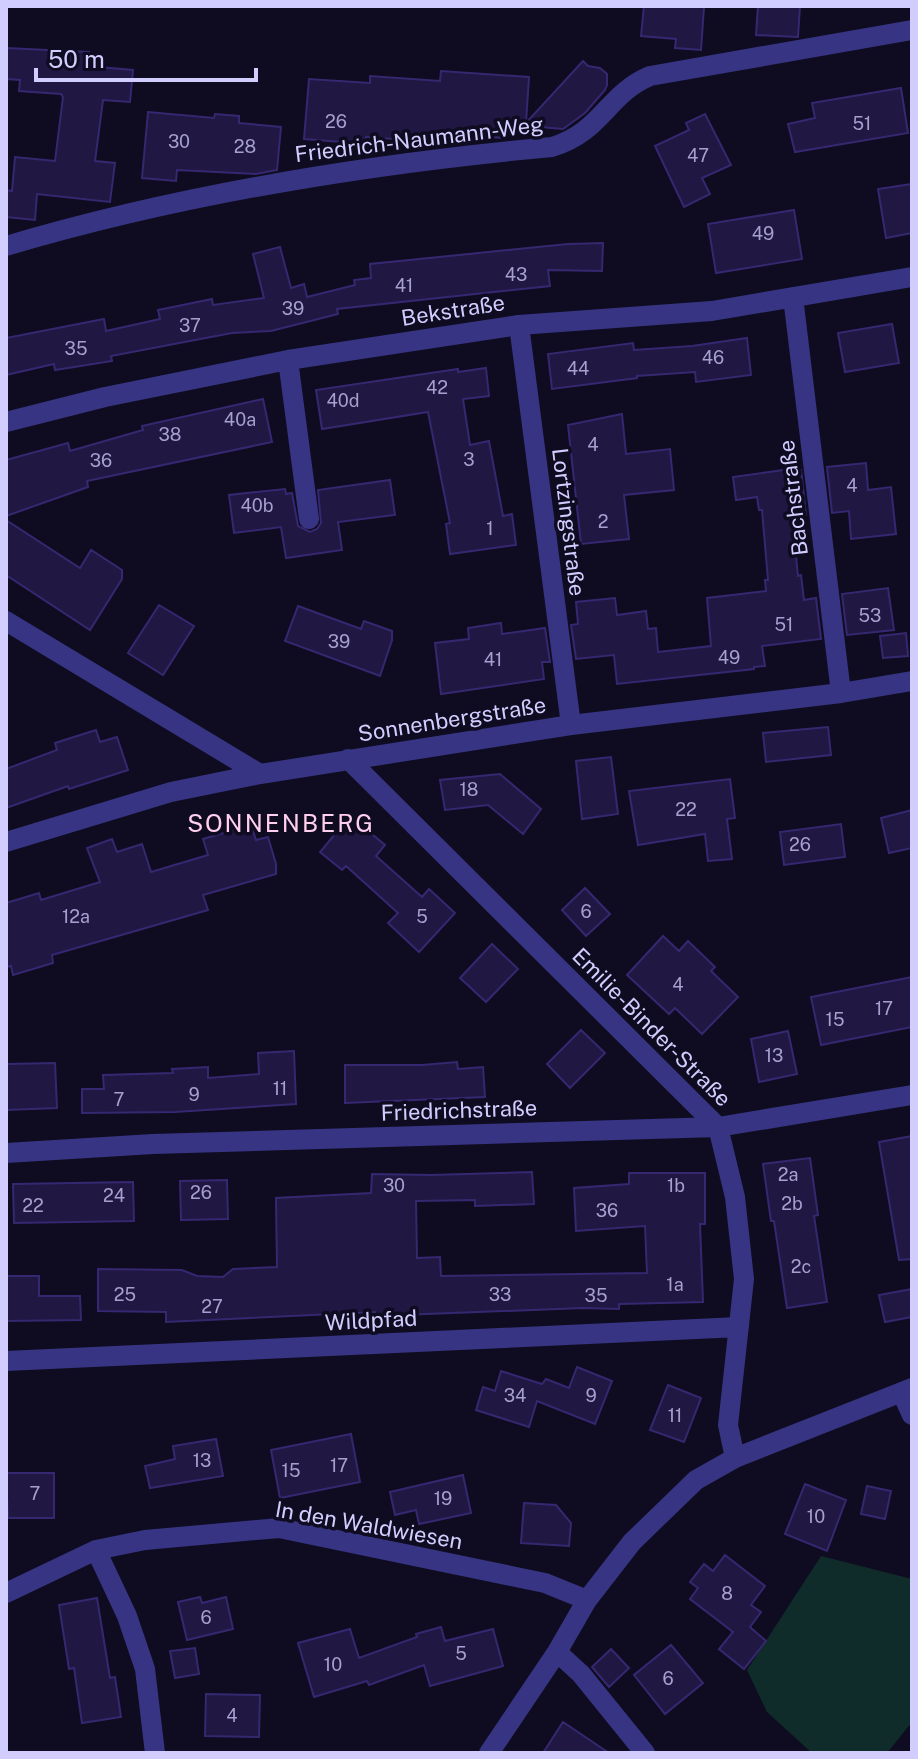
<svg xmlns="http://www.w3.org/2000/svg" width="918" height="1759" viewBox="0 0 918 1759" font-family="'Public Sans',sans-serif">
<rect width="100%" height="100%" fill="#0f0c21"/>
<path fill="#0f2c2a" d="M821,1556L912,1579V1722L887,1753H812L767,1712L747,1670Z"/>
<path fill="#201743" stroke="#362870" stroke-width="2" d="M644,6L704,7L701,50L675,48L676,39L641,36Z
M758,6H800L798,37L756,35Z
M6,48L89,52L87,66L133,70L130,102L103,100L95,161L115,163L110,202L37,194L35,220L6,217V190L12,191L15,157L55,161L63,97L61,94L19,91L20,80L6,79Z
M583,61L588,66L600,68L607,74V85L605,90L585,113L563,129L505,124L503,138L437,133V142L366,137V144L304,139L309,79L370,83V76L440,81L441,71L529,77L526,123Z
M901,88L908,133L795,152L788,124L815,118L812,103Z
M148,112L214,118L215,114L239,116V123L281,127L277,170L256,174L177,170L176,181L142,178Z
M705,114L731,165L702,178L710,194L684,207L655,146L689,130L686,123Z
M912,184V233L886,238L878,189Z
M794,210L802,259L716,273L708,224Z
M603,243L602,271L548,270L550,286L337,309L338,314L271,331L232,333L111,356L112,361L55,370L54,364L6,375V338L104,319L106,331L160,319L158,310L212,299L213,305L264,298L253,254L280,247L291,288L304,284L307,297L355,285L354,280L371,278L370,264L568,244Z
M892,324L899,363L845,372L838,333Z
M747,338L751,375L696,382L695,372L637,376V378L552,389L548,354L633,343L634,350L692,346Z
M486,368L489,396L463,399L470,445L489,441L503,516L512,514L516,545L450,554L446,524L450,523L428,412L322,429L316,390L458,369V372Z
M263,399L272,442L87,481L88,487L6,516V460L68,443L70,451L143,430L142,426Z
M622,414L626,454L670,449L674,490L624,495L629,539L581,544L568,425Z
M866,463L868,490L891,487L896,534L851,539L849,511L832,513L827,467Z
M790,469L801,470L806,515L792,517L798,576L801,575L804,600L816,598L821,639L762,646L765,666L754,667V669L617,684L614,655L576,659L571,625L578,624L576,602L615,598L617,615L646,611L648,629L656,628L658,652L711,646L707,598L766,591L765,580H768L762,510H759L757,497L736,500L733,477Z
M390,480L395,515L338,522L342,550L286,558L281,527L234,533L229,495L285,489L286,494L292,493L298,526L310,532L317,529L321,523L318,490Z
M6,520L80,568L91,550L122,570V579L90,630L6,575Z
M888,588L894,630L847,635L842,594Z
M159,605L194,626L163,675L128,653Z
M298,606L361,629L364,621L392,631V640L380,676L285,641Z
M501,623L502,634L545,628L550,662H542L544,679L441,694L435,643L469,639L468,628Z
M906,633L908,656L883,658L880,636Z
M828,727L831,755L766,762L763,733Z
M96,730L100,742L117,737L128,770L69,789L68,786L6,808V769L57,750L55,743Z
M611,757L618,814L582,819L576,761Z
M500,774L541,809L523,834L488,805L445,810L440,780Z
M730,779L735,818L727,819L732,859L708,861L705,834L638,845L629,791Z
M912,810V848L889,853L881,818Z
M350,816L385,845L376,856L422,897L429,889L455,913L419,952L388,923L398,913L346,866L342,870L320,852Z
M841,824L845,857L784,865L780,832Z
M251,825L256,840L268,837L276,864V874L203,895L208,910L52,955L53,963L13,975L11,966L6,967V903L39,893L41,900L100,882L87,848L112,839L117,852L142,844L151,872L208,855L203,839Z
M585,888L610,914L586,936L562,910Z
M663,936L679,951L688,941L715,967L711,971L738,997L702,1034L675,1008L669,1014L627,975Z
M492,944L518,969L486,1002L460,978Z
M912,977V1027L821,1045L811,997Z
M581,1030L605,1053L570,1088L547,1064Z
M788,1031L797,1074L759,1082L751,1039Z
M294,1051L296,1104L175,1112L82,1113V1089H104L103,1075L173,1073L172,1069L208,1067V1078L259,1074L258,1053Z
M457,1062L458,1069L483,1067L485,1097L345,1103V1065H422Z
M55,1063L57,1108L6,1110V1064Z
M912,1136V1259L899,1260L879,1142Z
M810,1158L818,1215L814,1216L827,1302L787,1308L774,1221H771L763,1164Z
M532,1172L534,1204L475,1206V1200L416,1201L417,1258L440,1257L441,1276L647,1273L645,1226L576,1231L574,1188L629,1184V1173H705V1224H700L703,1302L619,1304V1309L583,1308L375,1316V1312L166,1322V1312L98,1311V1269L182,1270L197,1276L223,1277L233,1269L277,1267L276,1198L371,1193L372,1174L431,1175Z
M227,1180L228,1219L181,1220L180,1181Z
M133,1182L134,1221L14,1223L13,1184Z
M6,1276H39V1296H80L81,1320L6,1321Z
M912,1289V1317L885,1322L879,1295Z
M577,1367L612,1381L595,1424L537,1401L529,1427L476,1410L483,1387L495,1391L501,1371L542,1384L546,1379L569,1388Z
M668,1385L701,1398L684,1442L650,1430Z
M351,1434L360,1482L280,1498L271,1450Z
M216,1439L223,1476L150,1488L145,1466L175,1459L173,1446Z
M6,1473H54V1518H8Z
M463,1475L471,1513L419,1524L416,1510L395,1515L390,1492Z
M805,1484L846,1500L827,1551L785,1534Z
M867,1486L891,1491L885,1519L861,1514Z
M524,1503L556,1505L571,1523L569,1546L521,1543Z
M725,1555L765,1586L751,1605L761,1612L750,1627L766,1641L744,1669L719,1649L733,1632L690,1599L698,1588L690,1582L704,1564L713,1571Z
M200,1597L202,1603L226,1597L233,1629L187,1640L178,1602Z
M97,1598L110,1678L115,1677L121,1717L82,1723L74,1668L69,1669L59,1605Z
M441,1627L445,1641L493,1629L503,1666L430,1686L424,1665L369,1685L367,1681L314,1697L298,1643L350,1629L359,1658L417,1637L416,1634Z
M671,1645L703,1683L665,1714L634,1675Z
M195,1648L199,1674L175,1678L170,1651Z
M611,1649L629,1668L609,1687L592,1667Z
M206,1694L260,1695L259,1737L205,1736Z
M563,1722L609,1753H543Z"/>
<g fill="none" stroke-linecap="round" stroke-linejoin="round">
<path stroke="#373583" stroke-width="20" d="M6,246C185,193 367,164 552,147C602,132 607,94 650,76L912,30
M793,297L841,693
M519,325L571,725
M288,360L309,519
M6,422L105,397L288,360L519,325L712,311L912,277
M6,621L260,774
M348,759L718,1127L735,1197L744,1279L728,1425L735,1458
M6,842L171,792L260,774L571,725L841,693L912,681
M6,1153L153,1144L718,1127L912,1095
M6,1361L739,1327
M902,1393L912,1415
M96,1550L127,1616L145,1669L155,1753
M6,1593L96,1550L145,1540L279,1528L545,1583L587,1600
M557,1652L581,1674L645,1753
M489,1753L557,1652L587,1600L632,1542L696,1480L735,1458L912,1388"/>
</g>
<g text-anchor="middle" stroke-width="7" stroke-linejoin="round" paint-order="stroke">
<g font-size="18" fill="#a6a0d0">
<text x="336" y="128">26</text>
<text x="862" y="130">51</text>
<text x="179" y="148">30</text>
<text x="245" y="153">28</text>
<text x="698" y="162">47</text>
<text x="763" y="240">49</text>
<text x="516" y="281">43</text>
<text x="404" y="292">41</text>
<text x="293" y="315">39</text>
<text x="190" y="332">37</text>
<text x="76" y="355">35</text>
<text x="713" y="364">46</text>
<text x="578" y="375">44</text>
<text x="437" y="394">42</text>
<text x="343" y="407">40d</text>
<text x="240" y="426">40a</text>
<text x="170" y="441">38</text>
<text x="593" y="451">4</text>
<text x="469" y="466">3</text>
<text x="101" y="467">36</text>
<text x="852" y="492">4</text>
<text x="257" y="512">40b</text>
<text x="603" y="528">2</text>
<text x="490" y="535">1</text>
<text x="870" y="622">53</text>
<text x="784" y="631">51</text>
<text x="339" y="648">39</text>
<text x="729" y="664">49</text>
<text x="493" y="666">41</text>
<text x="469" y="796">18</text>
<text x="686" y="816">22</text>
<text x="800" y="851">26</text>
<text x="586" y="918">6</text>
<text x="76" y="923">12a</text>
<text x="422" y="923">5</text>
<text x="678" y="991">4</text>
<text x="884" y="1015">17</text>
<text x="835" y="1026">15</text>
<text x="774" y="1062">13</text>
<text x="280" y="1095">11</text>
<text x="194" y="1101">9</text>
<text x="119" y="1106">7</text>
<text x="788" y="1181">2a</text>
<text x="394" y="1192">30</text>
<text x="676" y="1192">1b</text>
<text x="201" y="1199">26</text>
<text x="114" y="1202">24</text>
<text x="792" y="1210">2b</text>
<text x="33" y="1212">22</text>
<text x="607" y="1217">36</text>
<text x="801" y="1273">2c</text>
<text x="675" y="1291">1a</text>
<text x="125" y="1301">25</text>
<text x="500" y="1301">33</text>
<text x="596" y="1302">35</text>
<text x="212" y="1313">27</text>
<text x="515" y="1402">34</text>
<text x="591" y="1402">9</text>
<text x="675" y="1422">11</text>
<text x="202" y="1467">13</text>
<text x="339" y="1472">17</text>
<text x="291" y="1477">15</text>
<text x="35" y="1500">7</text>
<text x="443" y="1505">19</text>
<text x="816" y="1523">10</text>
<text x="727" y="1600">8</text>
<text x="206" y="1624">6</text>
<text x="461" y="1660">5</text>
<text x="333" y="1671">10</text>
<text x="668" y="1685">6</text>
<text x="232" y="1722">4</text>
</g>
<g font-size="22" fill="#d2cdff" stroke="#0f0c21">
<text transform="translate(419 139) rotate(-7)" y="8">Friedrich-Naumann-Weg</text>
<text transform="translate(453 310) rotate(-9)" y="8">Bekstraße</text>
<text transform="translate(793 498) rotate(-97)" y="8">Bachstraße</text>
<text transform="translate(569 522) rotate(83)" y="8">Lortzingstraße</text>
<text transform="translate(452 719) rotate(-9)" y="8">Sonnenbergstraße</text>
<text transform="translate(652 1027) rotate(45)" y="8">Emilie-Binder-Straße</text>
<text transform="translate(459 1110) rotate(-2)" y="8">Friedrichstraße</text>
<text transform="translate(371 1320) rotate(-3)" y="8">Wildpfad</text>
<text transform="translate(369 1525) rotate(10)" y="8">In den Waldwiesen</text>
</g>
<g font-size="24" letter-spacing="2" fill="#ffcfee" stroke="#0f0c21">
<text x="281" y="832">SONNENBERG</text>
</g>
</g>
<rect width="918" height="1759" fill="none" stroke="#d2cdff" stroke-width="16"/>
<path d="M36 68v12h220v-12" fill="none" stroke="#d2cdff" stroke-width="4"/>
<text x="48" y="68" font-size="24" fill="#d2cdff" stroke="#0f0c21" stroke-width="6" paint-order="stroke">50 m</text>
</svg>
